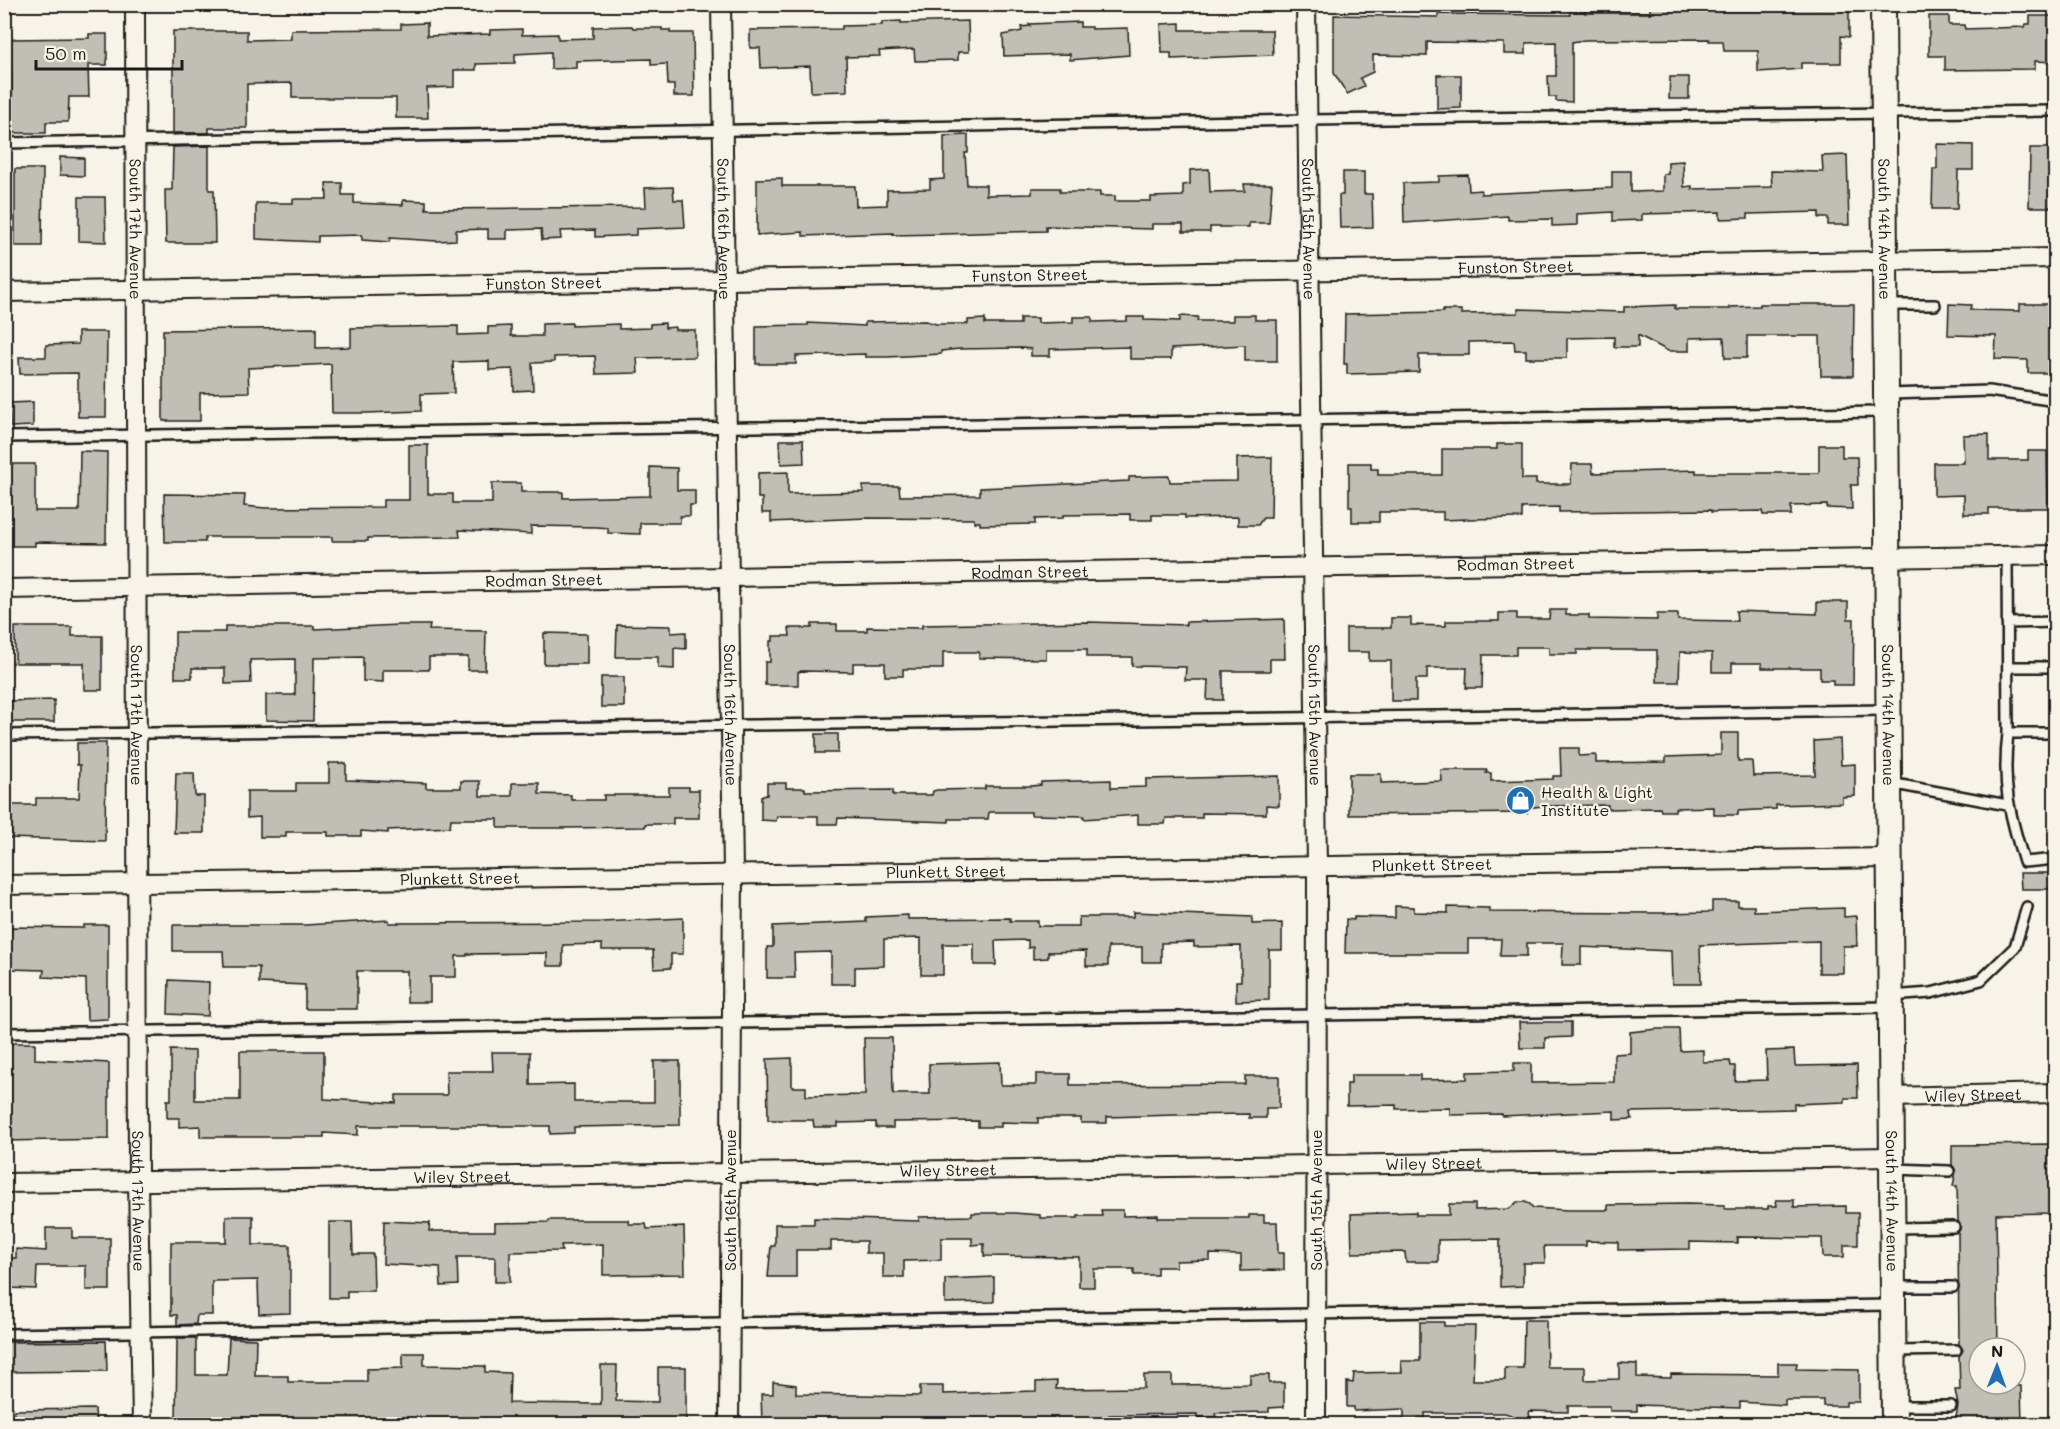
<svg xmlns="http://www.w3.org/2000/svg" width="2060" height="1429" viewBox="0 0 2060 1429" font-family="Mali,sans-serif">
  <style>
    .green { fill: #d7d3cb; stroke: #7a7874; stroke-width: 1.5 }
    .building { fill: #c0beb5; stroke: #1c1c1c; stroke-width: 1.5 }
    .lines { fill: none; stroke-linecap: round; stroke-linejoin: round }
    .lane-casing { stroke: #1c1c1c; stroke-width: 14 }
    .street-casing { stroke: #1c1c1c; stroke-width: 22 }
    .secondary-casing { stroke: #1c1c1c; stroke-width: 28 }
    .lane { stroke: #f7f3e8; stroke-width: 9 }
    .street { stroke: #f7f3e8; stroke-width: 18 }
    .secondary { stroke: #f7f3e8; stroke-width: 24 }
    .labels { text-anchor: middle; stroke-width: 4.5; stroke-linejoin: round; paint-order: stroke }
    .street-label { font-size: 16px; fill: #1c1c1c; stroke: #f7f3e8 }
    .poi-label { font-size: 16px; fill: #1c1c1c; stroke: #f7f3e8; text-anchor: start }
  </style>
  <rect width="100%" height="100%" fill="#f7f3e8"/>
  <filter id="ink" filterUnits="userSpaceOnUse"><feTurbulence type="fractalNoise" baseFrequency=".0167" numOctaves="2"/><feDisplacementMap in="SourceGraphic" scale="12" xChannelSelector="R" yChannelSelector="G"/><feConvolveMatrix kernelMatrix="1 2 1 2 8 2 1 2 1" color-interpolation-filters="sRGB"/></filter>
  <g filter="url(#ink)">
    <path class="green" d="M2053 1242H2056L2055 1424Z"/>
    <path class="building" d="M1765 4H1783V7L1849 8V37L1841 36V63H1801V69L1758 72V51H1724L1723 41H1709V39L1585 40 1572 42V102L1556 101V97H1549L1548 76H1556V42L1526 43V54H1504V43L1427 42V56L1373 55V72L1360 78 1364 86 1347 94 1334 73V15L1438 17V14L1570 15V10H1585V13H1650V5L1696 6V10H1758V7H1765Z
      M1929 16H1949V25H1964L1965 29 2025 27 2026 24H2030V16H2055V62L2035 61V69L1945 70V56H1929Z
      M901 21V23L968 21 969 52H958V60L915 61 914 49 879 51 880 56 846 57 847 91 811 92 810 66 761 68 760 48H750V30L842 29V26L882 25V22Z
      M1080 22V27H1092V29L1128 28 1129 55 1070 60V54L1004 56 1003 35 1022 31 1021 27 1030 26 1029 24Z
      M427 23V36L490 34V30L522 29V35L558 34V39L593 38V27L632 26 633 28H662V30H670V33H693L694 96H674V85H668L667 64 651 65V59L576 61V68L551 69V52L515 54V63L476 64V70H454V87L427 88 428 118H396V98H292V83L247 84V128H209V133H173V31H247V40L291 39V30L401 29V24Z
      M1180 23V30H1272L1273 55 1171 59V53H1162L1161 24Z
      M89 34H107V65H88L89 97H69L68 122H46V133H5V113L12 112 11 39 89 38Z
      M1437 75H1461V108L1437 109Z
      M1670 77H1689V99H1669Z
      M968 135V153H965L967 185H986V195L1032 194V188H1060V192H1100V196H1115V201H1151V197L1183 196V185L1190 184V170L1209 169 1210 192 1245 191 1244 184H1272L1269 223H1249V227H1210V232H1183V224H1152V229L1046 226V231L944 234 893 235V233L803 236V232L757 235V179L782 178V186H855L856 206 887 205V190L930 189V180L944 179V136Z
      M1937 144 1973 145V170H1958L1957 209H1932L1933 169H1937Z
      M209 146V190H214L215 243H166L165 190H172L173 147Z
      M2030 148H2055V207H2029Z
      M1847 155 1849 225H1828V218H1819V212L1748 214V218L1720 219V212L1642 214V220L1613 221V212L1577 214V225L1552 226V219L1508 220V216L1404 223 1403 183 1439 182V176L1468 175 1469 191 1481 190V194L1612 188V171H1631V192L1663 191V174H1668V162L1683 161 1684 187 1692 186V189L1772 187 1771 171 1823 172 1822 156Z
      M60 157 84 158V176L60 175Z
      M15 169H43L42 246H15Z
      M1343 172H1364V194H1372L1373 227 1340 228 1339 195H1343Z
      M326 183H342V195H354V203L403 205V200L426 201V209L646 207 645 188 673 187 674 200H683L685 227 636 229V235L595 237V230L560 231 561 239 542 240 541 229 507 230V239H488V229L456 230V240L437 241 390 238 389 242 362 240V235L318 236V242L256 239V203H293V199H327Z
      M79 197H105L106 242 79 241Z
      M1760 304H1854L1853 376H1821L1820 336H1747V358H1725L1724 337 1689 338V351H1668L1638 335V347H1614V337L1567 338V358H1526V350H1515L1514 341 1469 342V355H1419V372L1347 374V364H1344L1345 314 1443 312V310H1461V314L1518 313V309L1624 312V307L1675 305V309H1730L1729 307 1760 306Z
      M1949 304 1971 305 1970 310 2020 311V304H2050L2049 373H2028V360L1995 359 1996 336 1948 335Z
      M1233 315H1255V320H1277V361H1245V345L1171 349V359H1130V347L1050 349V356H1031V349L1021 348 959 349 941 351V354L887 357H865V354L796 356V364H756V326L808 325V323L865 326V322L926 321 936 324H968V320L985 319V324H1020V318H1038V323L1073 322V317H1092V322L1127 321V317H1144V320L1180 321V316L1198 317 1197 321H1233Z
      M572 323V326L619 324V329L650 328V324L665 323V328L675 327V330H695V357L637 358 638 373 596 374 595 356 554 357V362L532 363 533 390 514 391 513 369 489 370V361L453 362 454 393 421 394V411L366 413H332L331 364 248 368 249 392 200 393V421H163V330L316 328V348L351 347V328L458 326V335L488 334V327L511 326V336H542V324Z
      M78 332H107L106 417H78V373L20 374 19 357H46V345L78 344Z
      M33 402V426L10 427 9 403Z
      M1989 434V460H2028V451H2047L2048 508H1989V514H1964V495L1934 496V463H1964L1963 435Z
      M780 440H803L804 463 781 464Z
      M1497 444H1522V479H1536V484H1571L1572 464H1592L1593 473 1696 470V473H1819V445H1842V457H1857L1858 485H1851L1852 509 1827 508V505L1791 506V515H1763L1762 511 1711 512V510L1559 512V507L1522 508V518L1468 519 1443 520V512H1379V522H1352V507H1349V463H1371V469H1378V475H1442V449H1497Z
      M409 445H428V494H453V503H492V483H521V492H563V498L650 496V467L677 468V490H695V505H690V516H680V523H640V534L608 533V528L597 527 531 526V534L459 530 460 537 368 538V541H332V537H205V542H165L164 494 245 495 244 506 265 508 383 507V500H409Z
      M80 451 107 452 106 543 35 542V546H4V521H9V489H4V464H35V511H79Z
      M1272 457 1271 518H1263L1258 525H1238V517L1185 518V515H1152V520H1130V514L1063 515V518L1035 519V524L980 525V522H974V519L867 518 771 522V513H762V498H758V473L788 472V494L863 492V486H899L900 496 980 495V488L1129 481V477L1169 476 1170 482 1237 481V458Z
      M1817 602H1848V619H1854L1853 685H1833V680H1820V668H1762V663H1732V672H1712V653L1680 652 1679 682H1657V650H1577V654H1549V647H1516V655H1483L1482 688H1466L1467 668H1427V679H1416V701H1391V661H1369V652H1346V628H1391V618H1411V625L1446 626V621H1499V613H1517V619H1549L1550 610H1566V615H1589V619L1657 620V614H1678V620L1737 621 1736 611 1817 614Z
      M1284 619 1285 659H1270V671H1223V700H1207L1208 680H1185L1186 667 1132 666V657H1087V649H1046V659L979 658V652H943V669H903V676H885V663H853V672L802 671 798 672V685H765V662H770V641H773V636H790L789 628H812V624H837V631H867V627L922 628V625L1089 622 1186 625V622Z
      M399 625H430L429 630 486 631 485 670H468V657H429V670H383V682L363 681V657L314 658 313 721 266 720V695H295V659L250 660 251 683 225 684V668H192V678H175V632H225V626H314V629Z
      M617 625 671 626V633L686 632V649L674 648V669L658 668V657H616Z
      M15 627H72V636H102V690H84V663H15Z
      M544 633 587 634V664H544Z
      M601 677H624V707H601Z
      M54 700V722H8V701Z
      M1721 733H1738V761H1752L1753 776 1815 775 1814 741 1840 739 1841 765 1855 764V796L1842 797V803L1776 805V809L1738 811V815H1714V807L1675 808V811H1661L1660 808 1608 809V805L1542 806 1527 808V813L1349 815V774H1381V783L1442 781 1441 770H1487L1486 773H1491V781L1553 779V776H1561L1560 748H1579V756L1596 755V763L1666 762V757L1721 755Z
      M816 734H838V753H816Z
      M77 743H106L105 841 8 838V805H36V798H79L80 765H77Z
      M329 763H346V780L426 783V788H461V781H480V796H512V783H539V794L571 795V800H604V795H669V787H689V790H699V818H673V824H645V827L561 828H498V819H451L450 827 388 830V833L361 831V836H328V832H286V837H260V817L247 818V791H296V783H329Z
      M176 773H194L195 796H204V833H174Z
      M1279 776V806L1266 805V814L1202 813V818H1166L1165 824H1138V815L1084 819V816L1031 815V812H989L988 819H949V822L838 818 837 824H818V816H777L776 821 761 820V796L767 795V783H786V788H805V791L893 790V795H932L933 791 937 790 985 789V786H1031L1041 785V782L1111 780V788L1146 787V779Z
      M2020 873H2055V889H2021Z
      M1712 901H1738V906H1754V911L1844 908V917L1856 916 1857 946H1843V973H1819V941L1700 945 1701 984H1672L1671 951 1581 947V965H1562L1563 943H1527V956H1500L1501 939H1468V953H1345L1346 919 1354 920V917L1395 918V906L1414 907V912L1448 913V907L1489 908V912L1661 913 1712 912Z
      M1133 912 1252 917V924L1282 923V950H1269V1000L1236 1001V981H1241V946L1194 947V942L1161 943V962H1142V947H1108V966H1086V951L1048 952V958L1033 959V947L1028 948V940L995 941 996 965H974V944H943V975H921V938L884 939V966L855 967V984H831V952L794 953 795 978H767V947H773V926L866 922V917L908 915V919L1010 918V921H1038V926H1079V917H1133Z
      M683 918V954H671V968L654 969 653 950H602V944L563 945V966H547V953L467 954V956H456V977H430V1002H407V971H357V1009H305V985L259 983V967H224L223 951H173V925H305L389 920V923L602 922Z
      M84 925H108V1019L87 1020 86 979 43 977 44 970 9 969 10 927 84 928Z
      M169 980 209 982 208 1016 168 1014Z
      M1519 1022H1571V1037L1545 1038V1048H1520Z
      M1657 1029H1679L1680 1051 1703 1050V1062L1730 1061 1731 1066H1735V1081L1767 1080 1766 1051 1794 1050 1795 1066 1857 1065 1858 1098H1845V1102L1794 1104V1109L1631 1112 1632 1119 1614 1120V1111L1502 1116V1114L1450 1115V1108L1396 1109V1105L1347 1106V1084H1351V1075H1420V1080L1467 1079V1072L1514 1071V1063H1531V1083L1614 1082V1054L1630 1053V1032Z
      M864 1038H892L893 1094H930L929 1064 1000 1062 1001 1085H1036V1074H1070V1085L1245 1084V1076H1279V1108H1266V1118H1249V1114L1175 1115 1107 1117V1123H1081V1118H1038V1123L1001 1122V1127H978V1121L893 1122V1128H876V1122L838 1123V1127H814L813 1120H768L767 1059 792 1058V1087H806V1096L865 1095Z
      M4 1043H35V1059L109 1063V1139L4 1141Z
      M171 1050 195 1051V1100H240V1051H324V1099L396 1103V1095H447L446 1071H493L492 1052H530V1085L574 1084V1102H654V1061H680V1125L574 1127V1133L550 1134V1126H358V1135L324 1133V1137H200V1126L179 1127V1118H167V1100H171Z
      M2055 1144V1213L1996 1214 1998 1348H1979V1384L2021 1386 2022 1425H1955L1958 1405 1955 1390H1960L1959 1356 1963 1350 1959 1344 1958 1233 1961 1226 1958 1221 1957 1186H1953L1956 1171 1952 1165V1145Z
      M1776 1200H1794V1207L1846 1206V1213H1858V1245H1844V1257H1823L1822 1238 1737 1237V1243L1690 1242V1249L1618 1250V1242L1586 1241V1246H1544L1545 1263H1523V1286L1500 1287V1239L1438 1240V1262H1406L1405 1252 1352 1253 1351 1214 1416 1212V1215H1449V1204H1475V1210L1509 1209 1517 1202H1525L1530 1204 1533 1208 1568 1210H1608V1205L1687 1204 1725 1205V1209H1768V1206H1777Z
      M1101 1210H1123V1216L1158 1215V1218H1249V1215H1264V1222H1277L1278 1253H1284V1270L1241 1271V1255L1210 1254V1260L1176 1261V1267H1157V1275H1134V1269H1094V1287H1079V1257L984 1256V1244L972 1245V1238H941V1260L904 1261V1277H883V1253H866V1241H831V1250H796V1277H768L771 1246H775V1224H814V1218L919 1221V1217L972 1216V1213H1014L1040 1215V1218H1078V1216H1102Z
      M226 1216H253V1245H290V1313L259 1314 258 1280 212 1281V1315H197L196 1324 177 1325V1315H171V1242H226Z
      M549 1220H628L629 1224H646L647 1229 684 1227 685 1274 603 1275V1244L561 1245 562 1251 510 1252V1282H495V1257H457L458 1285 441 1286 440 1267 383 1264 384 1221 430 1223 429 1231H495V1223L549 1222Z
      M329 1222H352L353 1254H373L374 1291H347V1298H329Z
      M46 1228H72V1238H110V1290H86V1266H37L36 1289 7 1288 9 1258H16V1249L46 1251Z
      M994 1277V1302L945 1303V1279Z
      M1524 1320H1546L1547 1367H1585V1380L1619 1379V1363L1637 1364V1377L1671 1378V1374L1778 1375V1363H1797L1796 1369 1859 1370V1402H1846V1406H1823V1400H1785V1405L1740 1402V1408L1637 1405V1411H1610V1406H1568V1412L1529 1411 1530 1419H1511V1415L1505 1413H1425V1419H1404V1409L1354 1411V1407H1347V1382L1353 1383 1354 1373 1402 1372 1401 1361H1420V1322H1444V1326H1475L1473 1380H1505V1368H1523Z
      M177 1338H196V1375H227L229 1338 256 1339 255 1376H288V1382H367V1369L403 1368V1353H424V1365L485 1366V1372L510 1373 509 1403 601 1404V1365H617L616 1401 658 1402V1367H686V1423L176 1424Z
      M106 1341 107 1371 4 1372V1342Z
      M1144 1375H1172V1385L1250 1384V1375H1269V1383H1284V1407L1269 1408V1412L1215 1413 1216 1417H1197V1414L1109 1415V1421L1016 1420 1002 1421 1001 1425 929 1423V1419L899 1420V1425L762 1422 761 1394H773V1382L796 1385V1394L920 1396V1386H943V1394L1036 1391V1382L1057 1381 1056 1389 1144 1388Z
      M95 1409 96 1425H14V1410Z"/>
    <g class="lines">
      <defs>
        <path id="lane" d="M4 143 1307 120 2056 111
          M1886 305H1935
          M1888 394 1989 391 2056 401
          M4 437 1885 412
          M2007 556 2008 733H2056
          M2007 623 2056 622
          M2008 667H2056
          M2008 733C2002 786 2009 812 2024 862L2056 859
          M4 735 1888 710
          M1890 783 2007 805
          M1891 996 1931 993 1981 980 2015 947 2027 907
          M4 1033 1890 1007
          M1894 1169 1949 1171
          M1894 1228 1954 1227
          M1895 1287H1953
          M4 1334 1892 1305
          M1894 1351 1956 1350
          M1894 1406H1951"/>
        <g id="street">
          <path id="s1" d="M135 4 138 1180 142 1424"/>
          <path id="s2" d="M721 4 733 873 729 1424"/>
          <path id="s3" d="M1306 4 1317 866 1316 1424"/>
          <path id="s4" d="M4 292 2056 258"/>
          <path id="s5" d="M4 589 2056 555"/>
          <path id="s6" d="M4 885 1888 858"/>
          <path id="s7" d="M1891 1097 2056 1093"/>
          <path id="s8" d="M4 1183 1891 1157"/>
        </g>
        <g id="secondary">
          <path id="s9" d="M1883 4 1894 1424"/>
        </g>
      </defs>
      <use href="#lane" class="lane-casing"/>
      <use href="#street" class="street-casing"/>
      <use href="#secondary" class="secondary-casing"/>
      <use href="#lane" class="lane"/>
      <use href="#street" class="street"/>
      <use href="#secondary" class="secondary"/>
    </g>
  </g>
  <defs>
    <symbol id="shop-disc" viewBox="-11 -11 22 22"><circle r="9.5" fill="#1f6fb2" stroke="#f7f3e8"/><path d="M-5-2.5h2.3a2.7 3.5 0 0 1 5.4 0H5L5.5 6h-11ZM-1.5-2.5h3a1.5 2.3 0 0 0-3 0Z" fill="#fff"/></symbol>
  </defs>
  <g fill-rule="evenodd">
    <use href="#shop-disc" x="1504" y="784" width="33" height="33"/>
  </g>
  <g class="labels">
    <g class="street-label">
      <text dy="6" stroke="none"><textPath href="#s1" startOffset="225">South 17th Avenue</textPath></text>
      <text dy="6" stroke="none"><textPath href="#s2" startOffset="225">South 16th Avenue</textPath></text>
      <text dy="6" stroke="none"><textPath href="#s3" startOffset="225">South 15th Avenue</textPath></text>
      <text dy="6" stroke="none"><textPath href="#s9" startOffset="225">South 14th Avenue</textPath></text>
      <text dy="6" stroke="none"><textPath href="#s4" startOffset="1512">Funston Street</textPath></text>
      <text dy="6" stroke="none"><textPath href="#s4" startOffset="1026">Funston Street</textPath></text>
      <text dy="6" stroke="none"><textPath href="#s4" startOffset="540">Funston Street</textPath></text>
      <text dy="6" stroke="none"><textPath href="#s5" startOffset="1512">Rodman Street</textPath></text>
      <text dy="6" stroke="none"><textPath href="#s5" startOffset="1026">Rodman Street</textPath></text>
      <text dy="6" stroke="none"><textPath href="#s5" startOffset="540">Rodman Street</textPath></text>
      <text dy="6" stroke="none"><textPath href="#s2" startOffset="711">South 16th Avenue</textPath></text>
      <text dy="6" stroke="none"><textPath href="#s3" startOffset="711">South 15th Avenue</textPath></text>
      <text dy="6" stroke="none"><textPath href="#s1" startOffset="711">South 17th Avenue</textPath></text>
      <text dy="6" stroke="none"><textPath href="#s9" startOffset="711">South 14th Avenue</textPath></text>
      <text dy="6" stroke="none"><textPath href="#s6" startOffset="1428">Plunkett Street</textPath></text>
      <text dy="6" stroke="none"><textPath href="#s6" startOffset="942">Plunkett Street</textPath></text>
      <text dy="6" stroke="none"><textPath href="#s6" startOffset="456">Plunkett Street</textPath></text>
      <text dy="6" stroke="none"><textPath href="#s7" startOffset="82">Wiley Street</textPath></text>
      <text dy="6" stroke="none"><textPath href="#s8" startOffset="1430">Wiley Street</textPath></text>
      <text dy="6" stroke="none"><textPath href="#s8" startOffset="944">Wiley Street</textPath></text>
      <text dy="6" stroke="none"><textPath href="#s8" startOffset="458">Wiley Street</textPath></text>
      <text transform="translate(730 1200) rotate(-90)" y="6">South 16th Avenue</text>
      <text transform="translate(1316 1200) rotate(-90)" y="6">South 15th Avenue</text>
      <text dy="6" stroke="none"><textPath href="#s9" startOffset="1197">South 14th Avenue</textPath></text>
      <text dy="6" stroke="none"><textPath href="#s1" startOffset="1197">South 17th Avenue</textPath></text>
    </g>
    <g class="poi-label">
      <text x="1541" y="798">Health &amp; Light<tspan x="1541" dy="18">Institute</tspan></text>
    </g>
  </g>
  <rect width="2060" height="1429" fill="none" stroke="#f7f3e8" stroke-width="24"/>
  <rect x="12" y="12" width="2036" height="1405" fill="none" stroke="#1c1c1c" stroke-width="2" filter="url(#ink)"/>
  <g transform="translate(1997 1366) rotate(1)"><circle r="28" fill="#f7f3e8" stroke="#9f9d96" stroke-width="1.5"/>
  <path d="M0-4.5L10 22L0 15L-10 22Z" fill="#1f6fb2"/>
  <text y="-9" font-size="16" font-weight="bold" text-anchor="middle" fill="#1c1c1c">N</text>
  </g>
  <path d="M36 60v9h146v-9" fill="none" stroke="#1c1c1c" stroke-width="3"/>
  <text x="45" y="60" font-size="18" fill="#1c1c1c" stroke="#f7f3e8" stroke-width="4.5" paint-order="stroke">50 m</text>
</svg>
